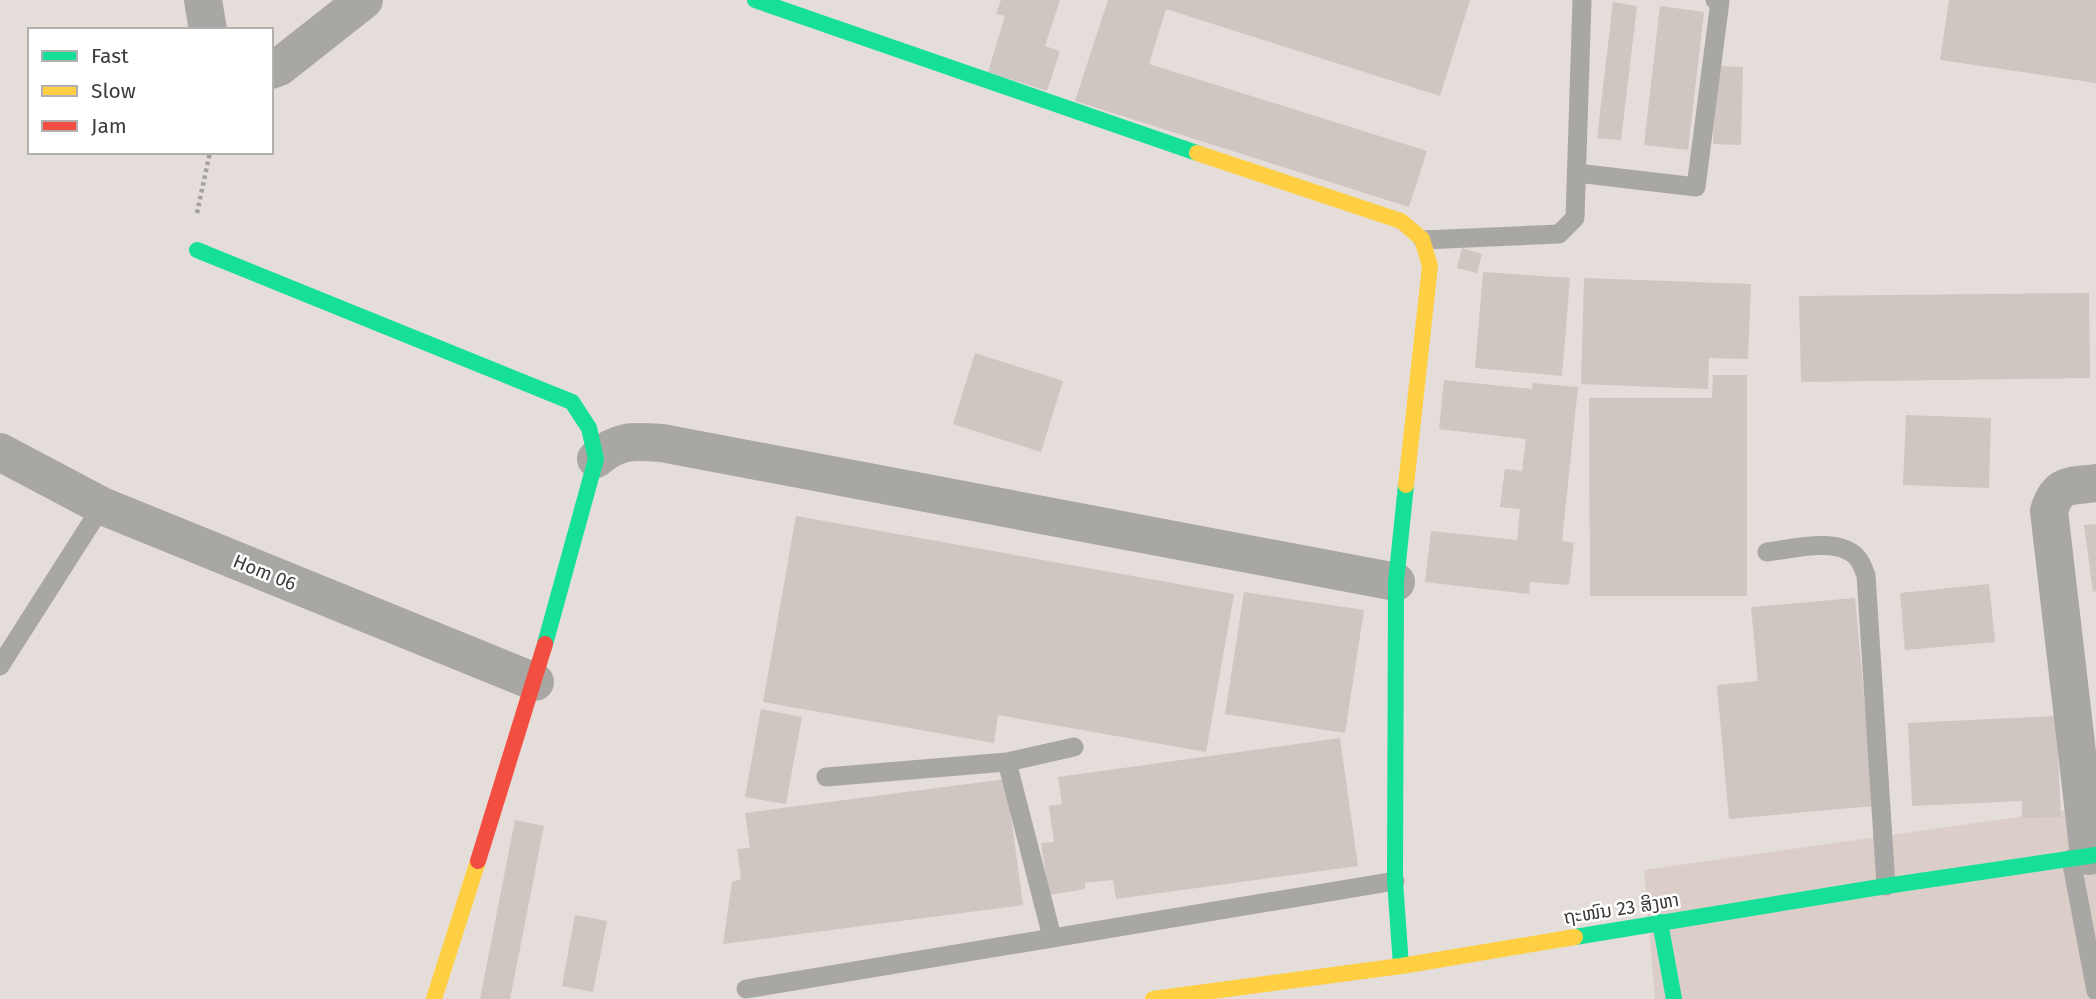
<svg xmlns="http://www.w3.org/2000/svg" width="2096" height="999" viewBox="0 0 2096 999" font-family="'Fira Sans','Noto Sans Lao',sans-serif">
  <style>
    .built { fill: #dbcec8 }
    .building { fill: #cfc5c1 }
    .lines { fill: none; stroke-linecap: round; stroke-linejoin: round }
    .path { stroke: #a3a19e; stroke-width: 4.5; stroke-dasharray: 3.5 3.5; stroke-linecap: butt }
    .lane { stroke: #a9a7a4; stroke-width: 19 }
    .street { stroke: #a9a7a4; stroke-width: 38 }
    .fast { stroke: #16e098; stroke-width: 16 }
    .slow { stroke: #ffcf43; stroke-width: 16 }
    .jam { stroke: #f24e42; stroke-width: 16 }
    .labels { text-anchor: middle; stroke-width: 5; stroke-linejoin: round; paint-order: stroke }
    .street-label { font-size: 19px; fill: #3f3b39; stroke: #fff }
  </style>
  <rect width="100%" height="100%" fill="#e4ddda"/>
  <path class="built" d="M2096 806V999H1655L1644 870Z"/>
  <path class="building" d="M1001 0H1060L1045 46 1060 51 1047 91 988 72 1005 16 996 14Z
    M1108 0H1470L1440 96 1166 9 1149 64 1427 151 1409 207 1075 101Z
    M1949 0H2096V83L1940 60Z
    M1613 2 1637 6 1621 140 1597 138Z
    M1660 6 1704 12 1688 150 1644 145Z
    M1715 66 1743 67 1741 145 1713 144Z
    M1462 248 1482 254 1477 273 1457 268Z
    M1483 272 1570 278 1562 376 1475 368Z
    M1584 278 1751 284 1748 359 1709 358 1708 389 1581 384Z
    M2089 293 2090 378 1801 382 1799 296Z
    M975 353 1063 381 1041 452 953 424Z
    M1713 375H1747V596H1590L1589 398H1712Z
    M1444 380 1532 389 1533 383 1578 387 1562 541 1574 543 1569 585 1530 582 1529 594 1425 582 1431 531 1517 540 1520 509 1500 507 1505 469 1522 471 1526 439 1439 429Z
    M1906 415 1991 418 1989 488 1903 485Z
    M796 516 1234 594 1206 752 998 715 994 743 763 702Z
    M2096 524V591L2093 592 2084 525Z
    M1989 584 1995 642 1905 650 1900 593Z
    M1244 592 1364 610 1345 733 1225 714Z
    M1855 598 1874 806 1729 819 1717 685 1758 681 1751 607Z
    M761 709 802 717 786 804 745 797Z
    M2056 716 2061 817 2022 818V801L1912 806 1908 723Z
    M1340 738 1358 866 1116 899 1113 880 1085 883V889L1049 895 1041 843 1054 842 1049 806 1062 804 1058 777Z
    M1006 779 1023 905 723 944 732 882 741 879 737 849 750 848 745 813Z
    M515 820 544 826 510 999H480Z
    M575 915 607 921 593 992 562 986Z"/>
  <g class="lines">
    <path class="path" d="M197 213 210 152"/>
    <path class="lane" d="M1577 173 1696 187 1720 1 1715 0
      M1423 240 1559 234 1575 218 1582 0
      M1767 552C1792 549 1842 535 1859 560 1862 564 1864 571 1866 575L1886 886
      M0 666 102 506
      M826 777 1007 762
      M2071 859 2096 991
      M1052 937 1007 762 1074 747
      M746 989 1395 881"/>
    <path class="street" d="M203 0 208 30
      M271 70 279 67 364 0
      M0 452 102 506 535 682
      M596 459C619 439 633 441 662 443L1396 582
      M2089 856 2049 511C2058 482 2069 487 2096 483"/>
    <path class="fast" d="M755 0 1197 153
      M197 250 572 402 589 428 596 459 545 644
      M1660 922 1674 999
      M1575 937 1886 886 2096 855
      M1401 966 1395 881 1396 582 1406 485"/>
    <path class="slow" d="M1197 153 1401 221 1422 239 1430 266 1406 485
      M434 999 478 861
      M1153 999 1401 966 1575 937"/>
    <path class="jam" d="M478 861 545 644"/>
  </g>
  <g class="labels">
    <g class="street-label">
      <text transform="translate(265 572) rotate(22)" y="7">Hom 06</text>
      <text transform="translate(1621 908) rotate(-9)" y="7">ຖະໜົນ 23 ສິງຫາ</text>
    </g>
  </g>
  <rect x="28" y="28" width="245" height="126" fill="#ffffff" stroke="#b2b1b0" stroke-width="2"/>
  <rect x="42" y="51" width="35" height="10" fill="#16e098" stroke="#b2b1b0" stroke-width="2"/>
  <text x="91" y="63" font-size="21" fill="#3f3b39">Fast</text>
  <rect x="42" y="86" width="35" height="10" fill="#ffcf43" stroke="#b2b1b0" stroke-width="2"/>
  <text x="91" y="98" font-size="21" fill="#3f3b39">Slow</text>
  <rect x="42" y="121" width="35" height="10" fill="#f24e42" stroke="#b2b1b0" stroke-width="2"/>
  <text x="91" y="133" font-size="21" fill="#3f3b39">Jam</text>
</svg>
